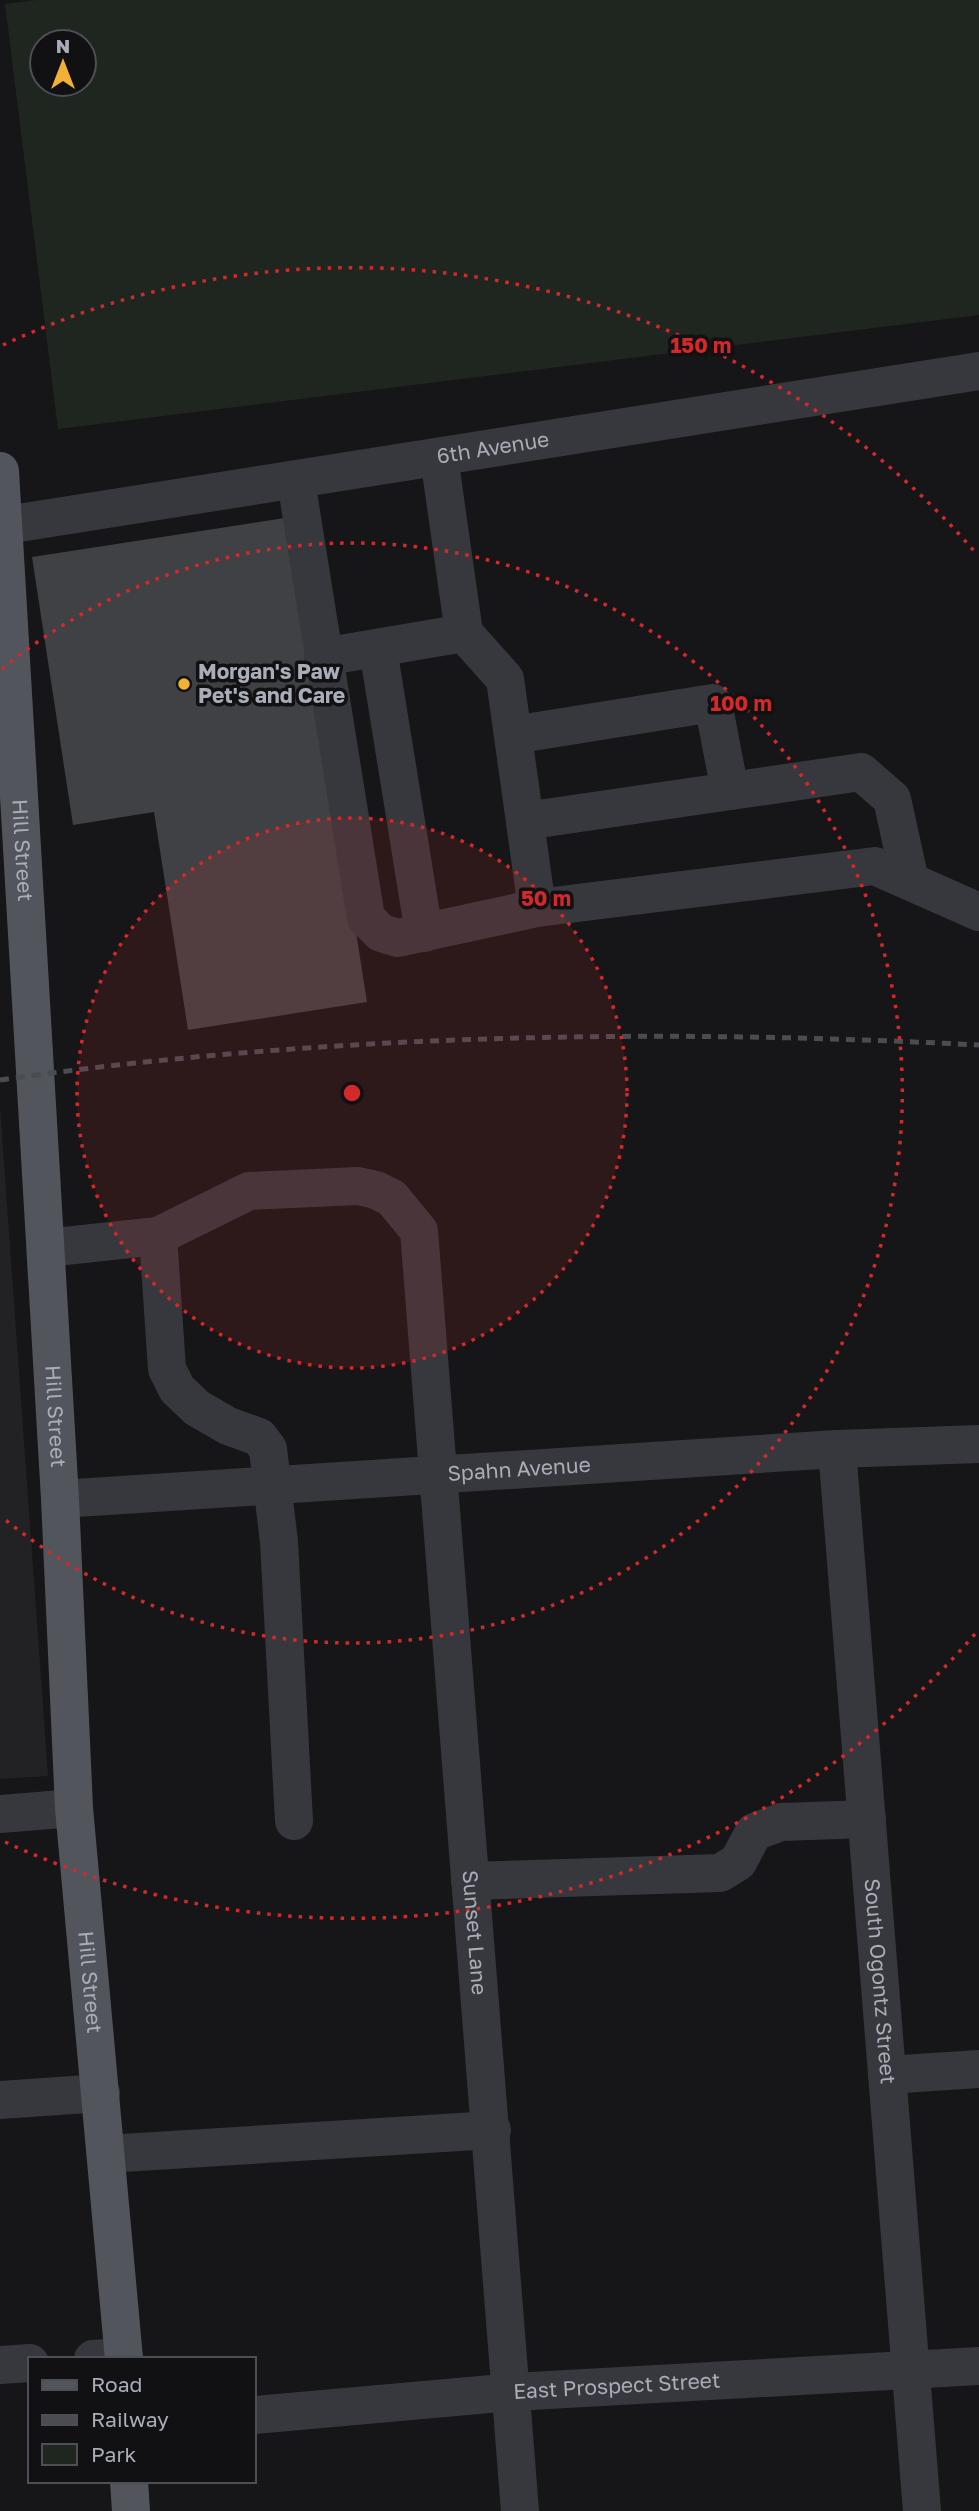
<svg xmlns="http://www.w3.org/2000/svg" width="979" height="2511" viewBox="0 0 979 2511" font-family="'Golos Text',sans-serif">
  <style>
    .built { fill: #222225 }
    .green { fill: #1e261f; fill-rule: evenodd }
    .building { fill: #404145 }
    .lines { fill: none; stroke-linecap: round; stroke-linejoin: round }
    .minor { stroke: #37383d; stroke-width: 38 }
    .major { stroke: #53555c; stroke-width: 38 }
    .rail { stroke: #4a4c52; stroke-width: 5; stroke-dasharray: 9 7; stroke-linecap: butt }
    .ring { fill: none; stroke: #d62828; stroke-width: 3.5; stroke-dasharray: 3.5 7 }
    .poi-dot { fill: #f2b134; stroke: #111113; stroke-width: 2.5 }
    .labels { text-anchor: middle; stroke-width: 7; stroke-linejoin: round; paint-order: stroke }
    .street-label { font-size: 21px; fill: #a8adb8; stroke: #111113 }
    .poi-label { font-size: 21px; font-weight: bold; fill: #a8adb8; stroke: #111113; text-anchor: start }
    .centre { fill: #d62828; stroke: #111113; stroke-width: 3.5 }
    .ring-label { font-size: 21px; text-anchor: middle; font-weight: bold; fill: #d62828; stroke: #111113; stroke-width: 7; stroke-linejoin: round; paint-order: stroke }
  </style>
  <rect width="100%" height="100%" fill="#161618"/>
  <path class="built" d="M0 1107 48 1776 0 1779Z"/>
  <path class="green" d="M36 0H979V315L58 429 5 4ZM42 42H84V84H42Z"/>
  <path class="building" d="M291 517 367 1002 188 1030 154 812 73 825 32 557Z"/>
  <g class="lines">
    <g class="minor">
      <path d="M296 481 366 918 381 933 398 938 537 908"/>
      <path id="s1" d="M0 526 979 371"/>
      <path d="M464 633 505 679 537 908 875 866 979 912"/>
      <path d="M378 649 424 933"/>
      <path d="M323 657 464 633 439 457"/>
      <path d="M513 735 713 703 730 791"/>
      <path d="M525 821 861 772 892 799 910 881"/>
      <path d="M158 1236 167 1369 177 1389 197 1408 228 1426 259 1437 268 1449 279 1542 294 1821"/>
      <path id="s2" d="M46 1248 158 1236 249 1191 358 1186 376 1190 392 1198 419 1231 520 2511"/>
      <path id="s3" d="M837 1449 922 2511"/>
      <path id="s4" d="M60 1499 837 1449 979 1444"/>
      <path d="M0 1814 74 1808"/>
      <path d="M470 1881 720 1873 738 1862 754 1832 781 1822 867 1819"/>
      <path d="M887 2075 979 2069"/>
      <path d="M0 2100 101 2093"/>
      <path d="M106 2154 492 2130"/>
      <path d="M93 2359 124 2357"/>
      <path d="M0 2365 30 2363"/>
      <path id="s5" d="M254 2415 513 2392 979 2366"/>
    </g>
    <g class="major">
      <path id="s6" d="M0 471 60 1499 74 1808 124 2359"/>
      <path d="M129 2481 131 2511"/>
    </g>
    <path class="rail" d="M0 1080C324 1034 653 1028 979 1045"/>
  </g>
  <circle cx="352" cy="1093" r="275" fill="#d62828" fill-opacity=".12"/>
  <g class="ring">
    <circle cx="352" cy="1093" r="275"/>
    <path d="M2 669A550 550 0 1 1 2 1517"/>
    <path d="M975 1634A825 825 0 0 1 3 1841M3 345A825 825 0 0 1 975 552"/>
  </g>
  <circle class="poi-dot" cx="184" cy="684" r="7"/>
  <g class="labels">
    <g class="street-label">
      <text dy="7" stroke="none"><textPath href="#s1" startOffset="499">6th Avenue</textPath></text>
      <text dy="7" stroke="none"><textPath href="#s6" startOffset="380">Hill Street</textPath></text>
      <text dy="7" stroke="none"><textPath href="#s6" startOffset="947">Hill Street</textPath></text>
      <text dy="7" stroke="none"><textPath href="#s4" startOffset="460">Spahn Avenue</textPath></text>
      <text dy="7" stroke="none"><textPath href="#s2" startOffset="1106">Sunset Lane</textPath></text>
      <text dy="7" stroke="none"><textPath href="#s3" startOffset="534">South Ogontz Street</textPath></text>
      <text dy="7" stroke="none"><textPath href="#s6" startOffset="1514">Hill Street</textPath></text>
      <text dy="7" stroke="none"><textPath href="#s5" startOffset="364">East Prospect Street</textPath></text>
    </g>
    <g class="poi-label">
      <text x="198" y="679">Morgan's Paw<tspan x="198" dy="24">Pet's and Care</tspan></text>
    </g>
  </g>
  <circle cx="352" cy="1093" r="10" class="centre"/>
  <g class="ring-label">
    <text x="701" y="353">150 m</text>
    <text x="741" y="711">100 m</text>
    <text x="546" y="906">50 m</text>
  </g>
  <rect x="28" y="2357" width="228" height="126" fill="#111113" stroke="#4d4f55" stroke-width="2"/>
  <rect x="42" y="2380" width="35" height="10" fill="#53555c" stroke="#4d4f55" stroke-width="2"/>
  <text x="91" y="2392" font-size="21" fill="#a8adb8">Road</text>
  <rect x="42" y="2415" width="35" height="10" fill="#4a4c52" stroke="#4d4f55" stroke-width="2"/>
  <text x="91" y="2427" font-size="21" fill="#a8adb8">Railway</text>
  <rect x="42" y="2444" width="35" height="21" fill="#1e261f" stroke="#4d4f55" stroke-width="2"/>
  <text x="91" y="2462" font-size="21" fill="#a8adb8">Park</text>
  <g transform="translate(63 63)"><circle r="33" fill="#111113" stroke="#4d4f55" stroke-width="2"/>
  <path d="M0-5L12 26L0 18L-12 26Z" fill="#f2b134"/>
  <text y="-10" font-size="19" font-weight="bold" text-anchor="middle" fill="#a8adb8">N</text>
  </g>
</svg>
